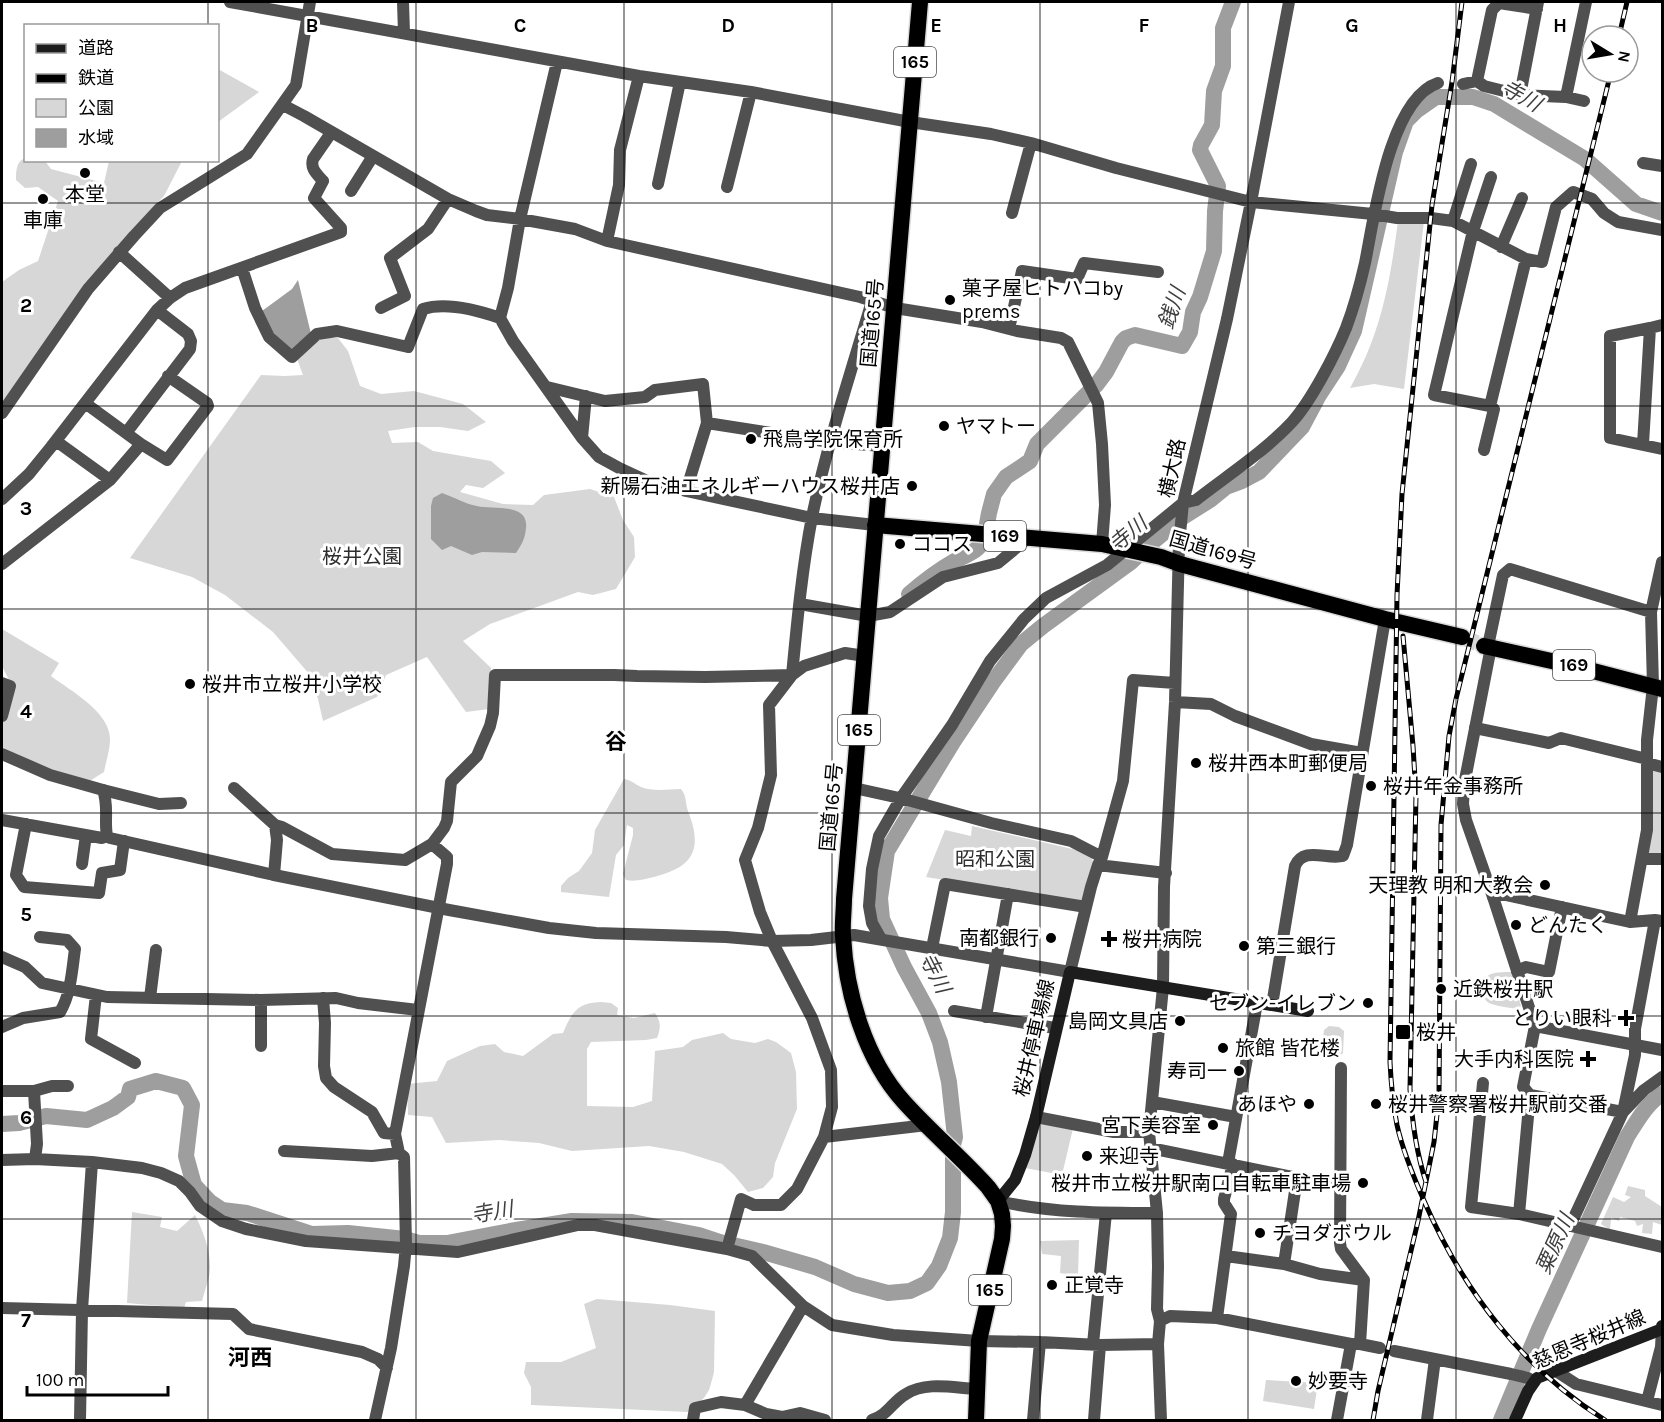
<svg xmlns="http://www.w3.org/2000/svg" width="1664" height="1422" viewBox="0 0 1664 1422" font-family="Karla,'Noto Sans JP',sans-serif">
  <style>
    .green { fill: #d7d7d7 }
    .water { fill: #9e9e9e }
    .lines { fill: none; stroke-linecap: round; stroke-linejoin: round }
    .river { stroke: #9e9e9e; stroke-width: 16 }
    .trunk-tunnel { stroke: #d9d9d9; stroke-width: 16; stroke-dasharray: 16 8; stroke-linecap: butt }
    .trunk-casing { stroke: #dbdbdb; stroke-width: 19 }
    .minor { stroke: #505050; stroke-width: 12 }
    .tertiary { stroke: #505050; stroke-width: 12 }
    .secondary { stroke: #1d1d1d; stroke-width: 12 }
    .trunk { stroke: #000; stroke-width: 16 }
    .rail-casing { stroke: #000; stroke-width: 5 }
    .rail { stroke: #fff; stroke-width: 3; stroke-dasharray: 9; stroke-linecap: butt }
    .grid { fill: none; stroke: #000; stroke-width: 1.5; stroke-opacity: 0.55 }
    .poi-dot { fill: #000; stroke: #fff; stroke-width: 2 }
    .labels { text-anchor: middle; stroke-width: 6; stroke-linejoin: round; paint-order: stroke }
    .shield { fill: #fff; stroke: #4c4c4c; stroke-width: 1.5 }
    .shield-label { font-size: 18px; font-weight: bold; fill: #000 }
    .poi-label { font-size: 20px; fill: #000; stroke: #fff; text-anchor: start }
    .street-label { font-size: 20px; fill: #000; stroke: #fff }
    .park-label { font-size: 20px; fill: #2e2e2e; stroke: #fff }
    .water-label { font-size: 21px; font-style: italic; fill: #3f3f3f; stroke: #fff }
    .quarter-label { font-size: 22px; font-weight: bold; fill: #000; stroke: #fff }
    .grid-label { font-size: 20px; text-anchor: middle; font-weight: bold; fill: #000; stroke: #fff; stroke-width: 6; stroke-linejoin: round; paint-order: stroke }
  </style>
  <rect width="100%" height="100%" fill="#fff"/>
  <path class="green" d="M218 69 259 92 218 122Z
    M25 158 26 160 45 161 51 169 104 183 109 161H182L164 196 143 218 2 404V282L19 270 38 261 58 201 38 187 25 188 16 180C16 171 16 162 25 158Z
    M1398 221H1424L1404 389 1374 384 1350 388C1381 334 1390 282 1398 221Z
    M321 338H338L348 351 360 386 381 394 414 391 463 404 486 422 468 431 440 427H415L388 431 392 443 418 442 433 451 491 461 505 473 483 488 466 485 460 492 503 504 533 505 544 495 590 489 614 497 623 520 634 537 635 557 616 589 593 595 578 592 490 624 463 641 491 668 489 709 466 712 427 657 386 675 377 697 323 721 318 699 310 675 273 632 225 595 192 577 130 558 261 375 285 376 303 375 297 359Z
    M2 629 59 663 51 676C71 691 110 712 110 739 110 750 106 761 104 772L85 784 63 776 2 747V723L12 686 2 666Z
    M1650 770H1662V855H1650L1647 851Z
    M624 779C631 780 635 784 641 787 654 792 668 789 681 789 687 796 685 803 688 811 703 849 694 867 654 877 644 879 636 882 626 880L623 874 633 835V828L627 825 624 845 616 855 609 897 561 892V886L568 878 579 871 592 853 595 830Z
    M972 826 1090 853 1094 865 1083 902 926 877 945 830 971 836Z
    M1511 972 1521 1006 1518 1009C1511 1008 1495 1006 1489 1003 1479 997 1481 978 1491 974 1497 972 1505 972 1511 972Z
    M601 1002 611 1003 618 1008 617 1015 634 1018 655 1013C661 1022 661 1028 657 1038L646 1040 591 1042 587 1049V1106L633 1107 652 1101 655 1051 683 1047 692 1040 723 1033 731 1039 755 1043 768 1039 776 1042 791 1053 796 1072 797 1109 775 1163 773 1177 763 1188 748 1192 734 1175 722 1164 684 1152 649 1146 572 1151 539 1143 499 1140 446 1143 432 1117 408 1115 407 1084 437 1081 447 1061 480 1046 495 1044 504 1052 523 1056 553 1034 563 1033C572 1012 577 1003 601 1002Z
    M1329 1026 1339 1027 1344 1031 1343 1053 1340 1056 1326 1053 1322 1047 1324 1030Z
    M1038 1121 1074 1124 1062 1175 1025 1168Z
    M1628 1186 1645 1190V1196L1662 1207V1225L1653 1222 1652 1234 1642 1233 1643 1224 1637 1226 1635 1221 1620 1217 1619 1221 1611 1218 1610 1230 1601 1224 1613 1197 1624 1202 1631 1197 1625 1195Z
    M132 1212 162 1217 160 1227 177 1231 195 1215C204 1233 213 1256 209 1277 207 1285 204 1293 202 1301L186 1302 184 1308 127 1303Z
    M1079 1240 1078 1276 1060 1273 1061 1256 1042 1254 1040 1241Z
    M597 1299 670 1305 715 1311 714 1372 712 1380 709 1390 704 1398 688 1412 531 1405V1387L524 1373 526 1362H561L596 1348 584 1304Z
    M1266 1380 1318 1383 1314 1409 1263 1401Z"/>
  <path class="water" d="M298 280 311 334 289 352 267 333 262 311 292 289Z
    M442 493C454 497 465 504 477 506 492 510 529 502 526 528 525 539 522 544 516 553L482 552 472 555 451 546 442 550 431 539V506L433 498Z"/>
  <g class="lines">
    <path class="river" d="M987 524 989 513 994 494 1006 477 1030 461 1037 444 1097 384 1106 372 1122 342 1126 338 1135 335 1182 346 1190 332 1193 312 1200 297 1214 251 1215 211 1218 186 1200 150 1201 145 1212 125 1214 91 1223 66V28L1233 2
      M909 594C922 583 937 571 953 562 965 555 977 553 984 540
      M2 1124 19 1123 46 1116 87 1120 113 1108 128 1097 130 1089 156 1081 183 1088 192 1105 186 1156 194 1185 210 1202 222 1210 247 1213 312 1234 348 1233 405 1239 419 1243H447L510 1231 572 1221 632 1222 699 1235 720 1242 763 1252 815 1267 854 1284 888 1293 910 1291 927 1283 939 1266 950 1238 953 1212V1145L955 1137 949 1082 940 1042 929 1013 904 967 882 919 880 898 887 851 953 742 993 682 1021 644 1043 626 1131 562 1150 544 1183 517 1210 500 1226 487 1242 481 1259 472 1302 427 1319 395 1338 366 1354 331 1395 152 1406 121 1416 111 1436 97H1473L1494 104 1585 159 1636 204 1662 213
      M1501 1420 1539 1329 1627 1137C1637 1121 1647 1103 1662 1094"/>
    <path class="trunk-tunnel" d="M1462 637 1484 646"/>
    <defs>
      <path id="trunk" d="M920 2 844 899C844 911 842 924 843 936 846 993 865 1059 904 1102 931 1132 961 1157 988 1187L998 1201 1002 1214 1003 1226 1002 1239 979 1341 976 1420
        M875 525 1102 544 1161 557 1180 564 1385 619 1462 637
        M1484 646 1574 666 1662 689"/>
    </defs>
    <use href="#trunk" class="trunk-casing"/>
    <path class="minor" d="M230 2 639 76 751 92 910 122 991 134 1031 143 1116 168 1251 202 1373 214 1397 218H1431L1453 221 1526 259 1542 262 1556 207 1573 192 1592 199 1604 213 1618 222 1662 230
      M403 2 404 33
      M557 62 520 219 508 288 500 318 513 341 582 438 599 457 621 469 647 481 686 491 812 518 875 525
      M1477 81 1492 10 1499 3 1537 9
      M1463 84 1477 81 1484 86 1520 95 1566 97
      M1520 95 1538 2
      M1584 101 1566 97 1586 2
      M283 105 304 116 448 199 476 211 487 215 520 219 575 229 607 241 860 297 895 308 982 322 1017 331 1061 338 1068 342 1098 403 1102 444 1105 505 1102 544
      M1643 163 1662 166
      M1491 177 1473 231 1434 395 1490 406 1526 259
      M658 184 680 82
      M727 187 751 92
      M351 191 373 156
      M1012 213 1031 143
      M1453 221 1471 164
      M607 241 619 185 620 150 639 76
      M1501 247 1522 198
      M119 252 170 298
      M242 268 255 308 269 337 292 357 317 334 337 331 408 347 423 309C446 302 477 310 500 318
      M381 308 405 296 390 258 428 229 448 199
      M1650 328 1610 336V438L1662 449
      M1009 329 1022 271 1077 279 1084 263 1158 272
      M547 387 605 401 645 397 655 390 703 384 707 423 686 491
      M85 403 126 433
      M2 413 88 289 134 236 160 208 247 154 296 85 310 2
      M707 423 830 442 882 446
      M582 438 586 396
      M56 441 110 480
      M141 444 167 460 208 406 207 403 168 376
      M1643 444 1650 328 1662 325
      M1484 450 1494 409 1490 406
      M2 499 29 474 51 447 157 310 170 298 185 288 341 232V228L314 198 323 181C317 174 310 169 313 159L331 133
      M2 564 110 480 141 444 126 433 190 349 191 341 188 334 157 310
      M800 604 868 616 890 612 943 577 998 563 1028 538
      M1488 646 1503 575 1510 569 1651 612
      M792 675C797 623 802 569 812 517 827 444 851 372 872 301
      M2 683 10 686 2 716
      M1175 702 1211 704 1235 716 1311 744 1362 753
      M1475 728 1549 743 1561 738 1647 759
      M1647 763 1662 767
      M234 788 275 825 277 840 274 875
      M854 788 904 799 991 823 1071 841 1102 857
      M103 790 159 804 181 803
      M2 820 102 838 107 836
      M26 824 16 875 24 887 99 893 102 873 120 870 124 841
      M275 825 282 827 332 854 405 860 432 844
      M1642 859H1662
      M82 864 86 835
      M1098 865 1166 873
      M1493 897 1501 894 1630 922 1655 920 1661 921
      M1630 922 1647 830V740L1653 686 1651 612 1662 562
      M881 939 872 923 869 906 872 869 879 836 901 798 952 725 990 661 1024 619 1046 598 1107 565 1183 503 1196 500C1228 475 1264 452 1292 422 1311 401 1335 355 1346 328 1354 307 1360 285 1365 263 1374 219 1389 99 1438 83
      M932 948 945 884 1086 907
      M2 957 25 967 42 983 107 997 261 1000 336 998 358 1003 418 1010
      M1517 971 1526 967 1549 972 1562 907
      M1070 972 1091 887 1098 865 1102 857 1123 781 1133 680 1175 683
      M96 995 91 1039 135 1063
      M150 998 156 950
      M323 998 325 1023 324 1066 326 1078 334 1087 372 1112 384 1133 395 1134
      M1272 1005 1295 866C1304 846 1326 860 1343 856L1347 845 1385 619
      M954 1011 1055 1028
      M986 1017 1008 894
      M2 1027 23 1018 60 1012C71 994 72 970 75 949L67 940 40 937
      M261 1046V1000
      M1341 1068 1340 1243 1341 1249 1364 1280 1360 1344 1380 1348
      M1483 1083 1471 1207 1519 1214 1662 1247
      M2 1091H34L37 1144 35 1159
      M34 1091 52 1086H68
      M1530 1095 1623 1112 1644 1090 1662 1077
      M1152 1102 1236 1117
      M1036 1117 1114 1132H1149
      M824 1137 927 1125
      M1150 1148 1297 1178 1341 1183
      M284 1151 372 1156 399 1153
      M2 1160 35 1159 92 1162 142 1168 161 1173 179 1181 190 1192 200 1206 222 1221 246 1229 306 1241 458 1252 578 1225H595L727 1249 752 1256 803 1306 832 1325 893 1335 979 1341 1040 1342 1100 1345 1158 1344
      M1228 1163 1257 1003
      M998 1201C1052 1213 1103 1213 1157 1213
      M1519 1214 1530 1095 1525 1089
      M1570 1226 1623 1112 1635 1055V1029L1655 920
      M727 1249 741 1199 754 1205H781L797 1189 824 1137 832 1107 831 1070 812 1018 772 941 760 912 745 860 758 828 771 775 769 705 792 675 804 666 845 653 865 656
      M1226 1256 1284 1264 1320 1274 1364 1280
      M1284 1264 1297 1178
      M2 1308 233 1314 249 1329 362 1352 378 1359 387 1368
      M1217 1318 1231 1214 1224 1203V1199L1233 1164
      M1160 1321 1170 1316 1217 1318 1351 1344H1360
      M1093 1344 1106 1213
      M1394 1351 1511 1374 1528 1378 1533 1382
      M1556 1371 1576 1384 1662 1405
      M1647 1401 1661 1347 1662 1329
      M745 1405 766 1414 782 1417 800 1413 825 1420
      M80 1420 82 1310 92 1162
      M375 1420 391 1348 404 1266 406 1244 404 1157 399 1153 395 1134 447 864V857L432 844 444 828 447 821 451 782 477 756 490 726 493 713 495 675H614L637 676 705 677 792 675
      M693 1420 695 1408 721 1402 745 1405 803 1306
      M872 1420C889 1414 892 1402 906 1394 926 1381 954 1388 977 1389
      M1033 1420 1040 1342
      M1094 1420 1100 1345
      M1161 1420 1158 1344 1160 1321 1157 1309 1158 1267 1157 1213 1149 1132 1163 987 1164 887 1175 702 1179 544 1183 503 1227 319 1251 202 1289 2
      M1337 1420 1351 1344
      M1427 1420 1435 1359"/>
    <path class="tertiary" d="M1491 647 1464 785 1463 804 1466 820 1493 897 1535 1026 1523 1087
      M2 754 50 775 103 790C109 807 104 820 107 836L110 838 274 875 449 910 549 928 596 933 726 937 772 941 811 940 854 935 1070 972
      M1535 1026 1662 1050"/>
    <path class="secondary" d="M998 1201 1015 1180 1025 1155 1036 1117 1070 972 1308 1011
      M1515 1420 1528 1391 1537 1378 1662 1329V1326"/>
    <use href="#trunk" class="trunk"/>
    <defs>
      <path id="rail" d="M1462 2 1452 82 1432 205 1402 494 1397 595 1390 1062C1391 1083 1393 1104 1397 1125 1403 1152 1414 1178 1425 1203 1463 1290 1523 1369 1605 1420
        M1619 36 1627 2
        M1403 636 1413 746 1416 795 1410 1089C1412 1121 1416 1152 1426 1182
        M1373 1420 1378 1391 1418 1221 1434 1142 1439 1096 1441 825 1449 736 1456 699 1611 72"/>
    </defs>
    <use href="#rail" class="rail-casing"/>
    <use href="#rail" class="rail"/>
  </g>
  <path class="grid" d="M208 2V26M416 2V1420M624 2V1420M832 2V1420M1040 2V1420M1248 2V1420M1456 2V1420M208 160V1420M2 203H1662M2 406H1662M2 609H1662M2 813H1662M2 1016H1662M2 1219H1662"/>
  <g class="poi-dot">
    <circle cx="85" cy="173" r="6"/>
    <circle cx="43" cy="199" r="6"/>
    <circle cx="950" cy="300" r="6"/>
    <circle cx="944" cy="426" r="6"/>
    <circle cx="751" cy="439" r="6"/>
    <circle cx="912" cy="486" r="6"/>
    <circle cx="900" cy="544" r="6"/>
    <circle cx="190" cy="684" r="6"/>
    <circle cx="1196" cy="763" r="6"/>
    <circle cx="1371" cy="786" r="6"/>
    <circle cx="1545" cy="885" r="6"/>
    <circle cx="1516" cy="925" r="6"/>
    <circle cx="1051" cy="938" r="6"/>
    <path d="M1106 930h6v6h6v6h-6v6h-6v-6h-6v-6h6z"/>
    <circle cx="1244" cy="946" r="6"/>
    <circle cx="1441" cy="989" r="6"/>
    <circle cx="1368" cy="1003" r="6"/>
    <path d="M1623 1009h6v6h6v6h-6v6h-6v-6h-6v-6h6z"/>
    <circle cx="1180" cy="1021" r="6"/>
    <rect x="1395" y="1024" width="16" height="16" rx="3"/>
    <circle cx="1223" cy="1048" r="6"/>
    <path d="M1585 1050h6v6h6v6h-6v6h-6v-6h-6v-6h6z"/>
    <circle cx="1239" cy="1071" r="6"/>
    <circle cx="1309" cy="1104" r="6"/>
    <circle cx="1376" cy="1104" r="6"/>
    <circle cx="1213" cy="1125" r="6"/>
    <circle cx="1087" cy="1156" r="6"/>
    <circle cx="1363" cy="1183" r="6"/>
    <circle cx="1260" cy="1233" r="6"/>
    <circle cx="1052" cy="1285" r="6"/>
    <circle cx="1296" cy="1381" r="6"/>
  </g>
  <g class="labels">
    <g class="shield">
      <rect x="894" y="47" width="42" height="30" rx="4.5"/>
      <rect x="984" y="521" width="42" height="30" rx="4.5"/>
      <rect x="1553" y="650" width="42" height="30" rx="4.5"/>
      <rect x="838" y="715" width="42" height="30" rx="4.5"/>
      <rect x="969" y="1275" width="42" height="30" rx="4.5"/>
    </g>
    <g class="shield-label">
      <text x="915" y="68">165</text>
      <text x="1005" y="542">169</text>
      <text x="1574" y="671">169</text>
      <text x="859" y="736">165</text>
      <text x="990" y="1296">165</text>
    </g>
    <g class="poi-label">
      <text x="85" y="201" text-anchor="middle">本堂</text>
      <text x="43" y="227" text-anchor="middle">車庫</text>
      <text x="962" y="295">菓子屋ヒトハコby<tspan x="962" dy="23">prems</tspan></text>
      <text x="956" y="433">ヤマトー</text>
      <text x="763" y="446">飛鳥学院保育所</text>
      <text x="900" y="493" text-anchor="end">新陽石油エネルギーハウス桜井店</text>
      <text x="912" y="551">ココス</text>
      <text x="202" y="691">桜井市立桜井小学校</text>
      <text x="1208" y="770">桜井西本町郵便局</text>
      <text x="1383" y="793">桜井年金事務所</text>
      <text x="1533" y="892" text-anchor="end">天理教 明和大教会</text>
      <text x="1528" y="932">どんたく</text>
      <text x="1039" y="945" text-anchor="end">南都銀行</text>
      <text x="1122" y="946">桜井病院</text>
      <text x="1256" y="953">第三銀行</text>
      <text x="1453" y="996">近鉄桜井駅</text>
      <text x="1356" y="1010" text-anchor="end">セブン-イレブン</text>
      <text x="1612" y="1025" text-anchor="end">とりい眼科</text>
      <text x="1168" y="1028" text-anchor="end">島岡文具店</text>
      <text x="1416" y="1039">桜井</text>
      <text x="1235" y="1055">旅館 皆花楼</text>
      <text x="1574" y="1066" text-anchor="end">大手内科医院</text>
      <text x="1227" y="1078" text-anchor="end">寿司一</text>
      <text x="1297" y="1111" text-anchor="end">あほや</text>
      <text x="1388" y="1111">桜井警察署桜井駅前交番</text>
      <text x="1201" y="1132" text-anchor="end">宮下美容室</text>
      <text x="1099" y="1163">来迎寺</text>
      <text x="1351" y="1190" text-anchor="end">桜井市立桜井駅南口自転車駐車場</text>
      <text x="1272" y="1240">チヨダボウル</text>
      <text x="1064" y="1292">正覚寺</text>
      <text x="1308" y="1388">妙要寺</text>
    </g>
    <g class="street-label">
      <text transform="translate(872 323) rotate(-85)" y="7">国道165号</text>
      <text transform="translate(1172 468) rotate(-78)" y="7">横大路</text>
      <text transform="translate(1213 550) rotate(16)" y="7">国道169号</text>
      <text transform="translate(831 807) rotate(-85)" y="7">国道165号</text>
      <text transform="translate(1034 1038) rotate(-77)" y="7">桜井停車場線</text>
      <text transform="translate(1589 1339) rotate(-23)" y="7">慈恩寺桜井線</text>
    </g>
    <g class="park-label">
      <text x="362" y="563">桜井公園</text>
      <text x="995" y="866">昭和公園</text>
    </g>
    <g class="water-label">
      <text transform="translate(1521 96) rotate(29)" y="7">寺川</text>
      <text transform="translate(1172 308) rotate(-71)" y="7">銭川</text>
      <text transform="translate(1128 534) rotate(-40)" y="7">寺川</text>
      <text transform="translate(935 973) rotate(63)" y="7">寺川</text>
      <text transform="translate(492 1212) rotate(-10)" y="7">寺川</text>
      <text transform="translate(1555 1244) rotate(-66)" y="7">粟原川</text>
    </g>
    <g class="quarter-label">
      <text x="616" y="749">谷</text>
      <text x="250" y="1365">河西</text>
    </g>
  </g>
  <g class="grid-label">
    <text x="312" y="32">B</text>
    <text x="520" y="32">C</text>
    <text x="728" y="32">D</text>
    <text x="936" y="32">E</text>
    <text x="1144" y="32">F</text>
    <text x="1352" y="32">G</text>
    <text x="1560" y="32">H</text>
    <text x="26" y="312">2</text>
    <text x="26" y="515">3</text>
    <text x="26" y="718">4</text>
    <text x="26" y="921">5</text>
    <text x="26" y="1124">6</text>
    <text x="26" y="1327">7</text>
  </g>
  <rect width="1664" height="1422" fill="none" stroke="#000000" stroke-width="6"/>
  <rect x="24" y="24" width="195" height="138" fill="#ffffff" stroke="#999999" stroke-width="1.5"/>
  <rect x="36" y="44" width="30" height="9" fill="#1d1d1d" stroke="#999999" stroke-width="1.5"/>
  <text x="78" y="54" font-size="18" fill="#000000">道路</text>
  <rect x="36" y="74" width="30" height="9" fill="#000000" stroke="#999999" stroke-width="1.5"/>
  <text x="78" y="84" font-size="18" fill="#000000">鉄道</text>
  <rect x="36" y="99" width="30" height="18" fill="#d7d7d7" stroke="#999999" stroke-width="1.5"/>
  <text x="78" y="114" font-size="18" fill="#000000">公園</text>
  <rect x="36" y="129" width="30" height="18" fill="#9e9e9e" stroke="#999999" stroke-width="1.5"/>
  <text x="78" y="144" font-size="18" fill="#000000">水域</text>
  <g transform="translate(1610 54) rotate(101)"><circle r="28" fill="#ffffff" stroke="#999999" stroke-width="1.5"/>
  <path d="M0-4.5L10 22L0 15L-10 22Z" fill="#000000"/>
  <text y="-9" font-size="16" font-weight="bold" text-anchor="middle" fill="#000000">N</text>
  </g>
  <path d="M27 1386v9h141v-9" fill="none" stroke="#000000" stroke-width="3"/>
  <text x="36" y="1386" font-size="18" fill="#000000" stroke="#ffffff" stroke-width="4.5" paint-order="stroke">100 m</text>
</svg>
